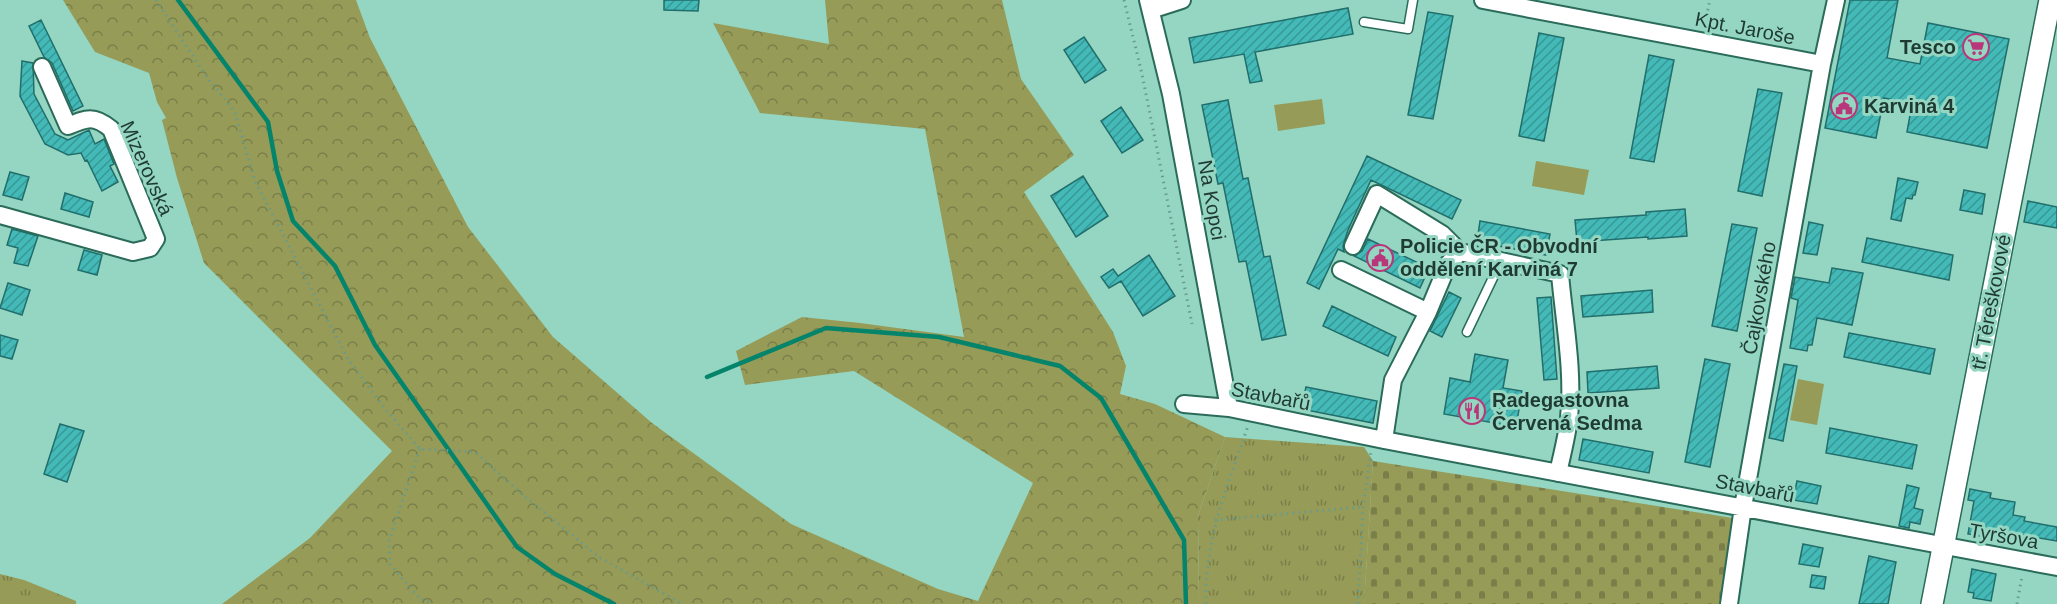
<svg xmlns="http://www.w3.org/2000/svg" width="2057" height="604" viewBox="0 0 2057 604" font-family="Arial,sans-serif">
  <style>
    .grass { fill: url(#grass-tufts) }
    .forest { fill: url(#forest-crowns) }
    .cemetery { fill: url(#cemetery-stones) }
    .pitch { fill: #969b58 }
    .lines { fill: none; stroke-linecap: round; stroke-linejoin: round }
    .stream { stroke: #04846a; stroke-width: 4.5 }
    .building { fill: url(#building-hatch); stroke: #216e6c; stroke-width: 1.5 }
    .service-casing { stroke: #2a6b5a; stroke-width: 11 }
    .minor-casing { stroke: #2a6b5a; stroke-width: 20 }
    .tertiary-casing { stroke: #2a6b5a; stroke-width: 24 }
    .path { stroke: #689b8b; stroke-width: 3; stroke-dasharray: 1.5 4.5; stroke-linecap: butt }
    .service { stroke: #fff; stroke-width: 8 }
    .minor { stroke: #fff; stroke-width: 16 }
    .tertiary { stroke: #fff; stroke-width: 21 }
    .labels { text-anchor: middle; stroke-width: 6; stroke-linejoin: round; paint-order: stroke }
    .street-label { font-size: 20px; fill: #1f3a32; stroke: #94d6c1 }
    .poi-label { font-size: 20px; font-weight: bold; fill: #1f3a32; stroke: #94d6c1; text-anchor: start }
  </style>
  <defs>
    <pattern id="grass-tufts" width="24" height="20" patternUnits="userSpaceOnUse" patternTransform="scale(1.5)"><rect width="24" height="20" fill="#969b58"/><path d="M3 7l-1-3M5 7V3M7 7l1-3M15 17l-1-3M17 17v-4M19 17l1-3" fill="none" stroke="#7a7f49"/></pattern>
    <pattern id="forest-crowns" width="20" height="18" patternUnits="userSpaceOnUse" patternTransform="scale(1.5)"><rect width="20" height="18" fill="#969b58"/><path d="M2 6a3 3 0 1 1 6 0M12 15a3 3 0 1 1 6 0" fill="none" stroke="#7a7f49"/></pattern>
    <pattern id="cemetery-stones" width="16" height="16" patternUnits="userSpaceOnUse" patternTransform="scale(1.5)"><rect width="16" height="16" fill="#969b58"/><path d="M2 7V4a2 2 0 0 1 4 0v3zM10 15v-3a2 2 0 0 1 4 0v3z" fill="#7a7f49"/></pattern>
    <pattern id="building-hatch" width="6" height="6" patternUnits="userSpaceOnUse" patternTransform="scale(1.5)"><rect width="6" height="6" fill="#43bab7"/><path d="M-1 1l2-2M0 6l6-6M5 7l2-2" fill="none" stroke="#379895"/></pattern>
  </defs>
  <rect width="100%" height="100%" fill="#94d6c1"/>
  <path class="grass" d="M1225 437 1364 447 1373 461 1364 604H1199L1198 516Z
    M0 574 24 580 76 601V604H0Z"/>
  <path class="forest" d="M63 0H356L370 38 468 227 553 337 652 423 791 524 938 589 978 601 1033 483 854 371 745 385 736 351 802 317 860 323 964 337 925 129 760 113 713 23 829 44 825 0H1002L1021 79 1074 155 1024 192 1113 332 1126 366 1120 394 1155 404 1225 437 1198 516 1199 604H222L310 538 392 451 204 263 177 178 162 120 166 118 157 102 149 73 95 52Z"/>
  <path class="cemetery" d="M1373 461 1739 519 1724 604H1364Z"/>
  <path class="pitch" d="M1322 99 1325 124 1278 131 1274 105Z
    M1536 161 1589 170 1584 195 1532 186Z
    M1798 379 1824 384 1817 425 1790 420Z"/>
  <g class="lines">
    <path class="stream" d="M178 0 268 122 277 171 293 221 335 266 375 345 517 547 555 574 614 604
      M707 377 826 328 939 337 1060 366 1101 398 1184 540 1186 604"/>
  </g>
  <path class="building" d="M664 0H699L698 11 664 10Z
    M1850 0H1898L1887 58 1920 64 1928 23 2009 39 1987 148 1907 132 1912 104 1884 98 1876 138 1825 128Z
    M1348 8 1353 34 1255 52 1262 81 1250 83 1244 54 1194 63 1189 38Z
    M1428 12 1453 16 1433 119 1408 115Z
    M41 20 83 106 73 111 52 63 44 57 29 26Z
    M1539 33 1564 38 1544 141 1519 136Z
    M1084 37 1106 70 1085 83 1064 50Z
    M1649 55 1674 60 1654 162 1630 158Z
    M22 61 33 63 34 94 55 134 68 140 89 130 95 144 104 139 114 164 110 166 118 182 102 191 87 160 85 161 81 153 68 155 45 144 20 96Z
    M1758 89 1782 93 1762 196 1738 191Z
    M1228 100 1243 179 1248 178 1264 257 1270 256 1286 335 1262 340 1246 261 1239 262 1223 183 1218 184 1202 105Z
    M1121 107 1143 140 1122 153 1101 121Z
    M1367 156 1461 200 1452 219 1371 180 1348 230 1343 246 1344 252 1338 249 1319 289 1307 283Z
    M10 172 29 177 22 200 3 195Z
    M1083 176 1108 216 1076 237 1051 196Z
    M1898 178 1918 182 1915 195H1913L1912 199 1906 198 1901 221 1891 219Z
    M1964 190 1985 194 1982 214 1960 210Z
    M65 193 93 202 89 217 61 209Z
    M2028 201 2057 207V228L2024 222Z
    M1685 209 1687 236 1648 239V237L1577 242 1575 220 1646 215V212Z
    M1480 221 1550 234 1546 255 1477 242Z
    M1809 222 1823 225 1817 255 1803 253Z
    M1732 224 1757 228 1737 331 1712 326Z
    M12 229 38 236 28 266 14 263 18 248 7 245Z
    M1867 238 1953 255 1949 280 1862 262Z
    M1368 239 1429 268 1420 288 1354 256 1362 251Z
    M84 250 102 255 97 275 78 270Z
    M1149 255 1175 296 1143 316 1121 281 1109 288 1101 277 1113 269 1118 276Z
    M1832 268 1863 273 1852 325 1817 318 1812 345H1808L1807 351 1790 348 1798 300 1791 298 1795 277 1829 283Z
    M8 283 30 290 22 315 0 308Z
    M1652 290 1653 312 1583 317 1581 296Z
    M1449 292 1461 298 1442 337 1430 331Z
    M1551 297 1557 379 1544 380 1537 298Z
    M1332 306 1396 337 1388 356 1323 326Z
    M1849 333 1935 349 1930 374 1844 357Z
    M0 335 18 340 12 359 0 356Z
    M1475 354 1508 360 1503 388 1522 391 1516 427 1444 414 1450 378 1470 382Z
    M1705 359 1730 364 1710 467 1685 462Z
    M1784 364 1797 366 1783 441 1769 438Z
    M1657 366 1659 388 1588 393 1587 372Z
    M1306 387 1377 401 1373 423 1301 409Z
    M60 424 84 431 67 482 44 474Z
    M1830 428 1917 445 1912 469 1826 453Z
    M1583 439 1653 452 1649 473 1579 460Z
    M1797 481 1821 486 1817 504 1793 500Z
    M1907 485 1919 488 1914 508 1923 510 1920 524 1910 522 1909 528 1899 526Z
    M1970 489 1991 493 1990 498 2015 502 2013 515 2025 517 2024 521 2057 527V541L2022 535 2020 543 1968 534 1974 501 1968 500Z
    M1803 544 1823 548 1819 567 1799 564Z
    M1869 556 1896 562 1888 604H1859Z
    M1972 569 1996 574 1991 601 1973 598 1974 593 1968 592Z
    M1812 575 1826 577 1824 589 1810 587Z"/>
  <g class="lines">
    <defs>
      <path id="service" d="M1364 22 1408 29 1413 0
        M1467 332 1501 261"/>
      <path id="minor" d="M1148 0 1171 94 1229 408
        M1483 0 1822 64
        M1151 10 1182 0
        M0 215 133 252 150 248 156 239 111 129C94 115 87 118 68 126L42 67
        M1353 246 1377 194 1442 234 1460 252 1560 274C1564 321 1574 371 1569 418 1567 436 1562 455 1558 473
        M1341 270 1428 312
        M1184 404 1229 408 1384 440 2057 567
        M1384 440 1393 380 1428 312 1448 264 1460 252
        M1729 604 1743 507 1822 64 1836 0"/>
      <path id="tertiary" d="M1932 604 2050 0"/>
    </defs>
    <use href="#service" class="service-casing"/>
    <use href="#minor" class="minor-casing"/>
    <use href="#tertiary" class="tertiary-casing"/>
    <path class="path" d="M156 0 206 76 235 112 255 181 348 359 382 405 420 449 475 452 523 495 599 557 682 604
      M1124 0 1142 74 1192 324
      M1704 28 1710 0
      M420 449 389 541 390 564 419 598 433 604
      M1215 520 1363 507
      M1206 604C1204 542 1228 484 1248 426
      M1358 604 1363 507 1371 451
      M2017 604 2022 576"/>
    <use href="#service" class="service"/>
    <use href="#minor" class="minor"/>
    <use href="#tertiary" class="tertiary"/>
  </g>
  <defs>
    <symbol id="supermarket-ring" viewBox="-11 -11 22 22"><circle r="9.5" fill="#94d6c1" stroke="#ba367b" stroke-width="1.5"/><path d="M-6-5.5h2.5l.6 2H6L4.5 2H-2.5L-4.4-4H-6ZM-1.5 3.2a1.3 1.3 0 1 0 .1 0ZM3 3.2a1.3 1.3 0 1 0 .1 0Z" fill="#ba367b"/></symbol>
    <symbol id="civic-ring" viewBox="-11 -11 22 22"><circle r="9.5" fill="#94d6c1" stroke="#ba367b" stroke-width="1.5"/><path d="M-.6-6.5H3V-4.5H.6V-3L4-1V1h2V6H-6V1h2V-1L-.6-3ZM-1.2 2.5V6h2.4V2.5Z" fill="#ba367b"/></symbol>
    <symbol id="restaurant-ring" viewBox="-11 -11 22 22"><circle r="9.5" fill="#94d6c1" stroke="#ba367b" stroke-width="1.5"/><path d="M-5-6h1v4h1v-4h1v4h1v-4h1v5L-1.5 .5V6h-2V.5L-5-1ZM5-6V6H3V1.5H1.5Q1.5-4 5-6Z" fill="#ba367b"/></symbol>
  </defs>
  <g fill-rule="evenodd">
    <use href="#supermarket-ring" x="1961" y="32" width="30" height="30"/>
    <use href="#civic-ring" x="1829" y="91" width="30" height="30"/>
    <use href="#civic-ring" x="1365" y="243" width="30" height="30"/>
    <use href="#restaurant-ring" x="1457" y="396" width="30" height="30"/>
  </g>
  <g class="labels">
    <g class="street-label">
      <text transform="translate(1745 28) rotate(11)" y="7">Kpt. Jaroše</text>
      <text transform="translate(147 168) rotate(66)" y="7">Mizerovská</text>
      <text transform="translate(1212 200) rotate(80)" y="7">Na Kopci</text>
      <text transform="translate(1759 298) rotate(-80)" y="7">Čajkovského</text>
      <text transform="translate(1991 302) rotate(-79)" y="7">tř. Těreškovové</text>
      <text transform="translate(1271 396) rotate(11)" y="7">Stavbařů</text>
      <text transform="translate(1755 488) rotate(11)" y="7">Stavbařů</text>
      <text transform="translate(2004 536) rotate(10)" y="7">Tyršova</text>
    </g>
    <g class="poi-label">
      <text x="1956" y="54" text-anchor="end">Tesco</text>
      <text x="1864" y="113">Karviná 4</text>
      <text x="1400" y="253">Policie ČR - Obvodní<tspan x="1400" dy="23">oddělení Karviná 7</tspan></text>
      <text x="1492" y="407">Radegastovna<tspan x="1492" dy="23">Červená Sedma</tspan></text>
    </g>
  </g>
</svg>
